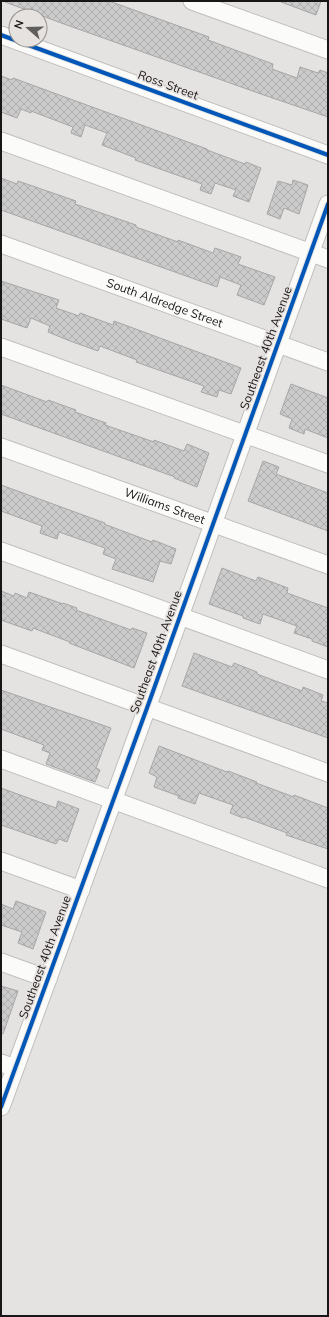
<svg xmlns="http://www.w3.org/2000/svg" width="329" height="1317" viewBox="0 0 329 1317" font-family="Mulish,sans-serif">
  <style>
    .building { fill: url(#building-cross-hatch); stroke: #a7a6a6 }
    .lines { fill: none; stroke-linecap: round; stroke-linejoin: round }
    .minor-casing { stroke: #c1bfbe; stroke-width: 19 }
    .minor { stroke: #fbfbfa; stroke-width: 17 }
    .cycleway-casing { stroke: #e6e2e0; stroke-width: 6 }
    .cycleway { stroke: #0057b8; stroke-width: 4 }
    .labels { text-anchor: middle; stroke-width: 3.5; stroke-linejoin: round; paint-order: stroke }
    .street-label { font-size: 12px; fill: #181616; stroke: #e6e2e0 }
  </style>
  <defs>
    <pattern id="building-cross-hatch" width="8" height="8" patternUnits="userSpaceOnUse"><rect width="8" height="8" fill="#cccbcb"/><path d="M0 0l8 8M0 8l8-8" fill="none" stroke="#aeaeae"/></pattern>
  </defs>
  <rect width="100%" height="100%" fill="#e5e3e1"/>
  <path class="building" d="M5 1H109L209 37 208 40 273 64 272 69 297 78 300 67 318 73 320 70 328 73V117L261 94 64 24 5 2Z
    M281 1H321L316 15 281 2Z
    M1 76 12 80 13 78 207 149V150L245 164 246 162 261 168 249 202 233 196 236 190 215 183 211 194 200 190 202 184 135 160 136 158 102 145 107 133 85 125 81 137 71 133 73 127 31 111V113L21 109 17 118 1 112Z
    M1 178 17 184 18 181 50 192 76 201 75 204 136 225V227L178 242V240L213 253 215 248 241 257 238 264 275 277 264 305 237 295 241 285 220 277 217 287 1 210Z
    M293 180 308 185 299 214 284 208 280 219 267 214 278 181 292 185Z
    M1 281 59 300 56 308 79 316 80 313 113 325 114 321 241 368 231 394 219 390 217 397 201 392 204 386 136 362 137 360 100 346 98 351 70 341 48 332 50 326 31 318 27 328 1 319Z
    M291 384 328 398V438L305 429 304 434 289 428 292 419 280 414Z
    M1 385 47 402 48 400 76 410 75 412 106 423 105 425 154 442V440L184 451 187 444 209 453 197 487 174 478 175 477 1 414Z
    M263 461 279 467 276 474 328 493V531L248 501Z
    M1 485 105 523 104 524 152 542 153 540 176 549 171 564 160 561 153 582 112 569 116 559 103 554 105 548 59 532 57 539 40 533 42 526 1 511Z
    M222 568 256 581 258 577 288 588 287 593 328 608V647L312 641V639L294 633 297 626 263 614 260 624 243 618V616L209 604Z
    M1 591 14 596 15 593 27 598 29 592 63 604V603L77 608 76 610 131 630 132 628 147 633 134 668 69 643 70 642 33 628 32 631 1 620Z
    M194 653 232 667 234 663 257 672V674L302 691 303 687 323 695 321 701 328 703V738L182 686Z
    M1 690 111 728 96 768 100 770 95 782 46 764 50 753 42 750 44 745 1 729Z
    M159 746 227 772 228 771 257 782 256 783 294 797V795L328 808V849L286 835 287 833 244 817 243 818 230 813 233 805 210 797 199 793 195 804 178 798 179 796 154 787 157 777 149 773Z
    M1 788 56 808 58 801 79 809 67 842 59 839 56 844 1 825Z
    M16 901 46 912 33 949 18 943 22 932 1 925V904L13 909Z
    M1 986 18 991 3 1034H1Z"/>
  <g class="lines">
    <defs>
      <g id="minor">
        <path d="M192 1 328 50"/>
        <path d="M1 35 328 155"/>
        <path d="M1 141 328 259"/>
        <path id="s1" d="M1 244 328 362"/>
        <path d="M1 347 328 464"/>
        <path id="s2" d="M1 447 328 565"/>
        <path d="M1 551 328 670"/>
        <path d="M1 654 328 773"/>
        <path d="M1 759 328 879"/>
        <path d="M1 861 81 890"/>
        <path d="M1 962 48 979"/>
        <path d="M1 1063 15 1068"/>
        <path d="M1 1107 147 708 328 204"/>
      </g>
    </defs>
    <use href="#minor" class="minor-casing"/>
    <use href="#minor" class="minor"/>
    <defs>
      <path id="cycleway" d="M1 35 328 155
        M1 1107 147 708 328 204"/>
    </defs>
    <use href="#cycleway" class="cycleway-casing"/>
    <use href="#cycleway" class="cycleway"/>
  </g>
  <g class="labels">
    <g class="street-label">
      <text transform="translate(168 85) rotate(20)" y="4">Ross Street</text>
      <text dy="4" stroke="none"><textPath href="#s1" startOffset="174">South Aldredge Street</textPath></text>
      <text transform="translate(266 348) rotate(-70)" y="4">Southeast 40th Avenue</text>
      <text dy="4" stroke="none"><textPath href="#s2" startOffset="174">Williams Street</textPath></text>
      <text transform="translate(156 652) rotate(-70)" y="4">Southeast 40th Avenue</text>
      <text transform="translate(45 957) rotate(-70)" y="4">Southeast 40th Avenue</text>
    </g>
  </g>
  <rect width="329" height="1317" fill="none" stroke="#181616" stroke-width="4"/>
  <g transform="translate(28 28) rotate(290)"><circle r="19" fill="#e6e2e0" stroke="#94908f"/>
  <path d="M0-3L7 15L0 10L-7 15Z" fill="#605e5d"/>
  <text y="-6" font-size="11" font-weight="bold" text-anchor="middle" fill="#181616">N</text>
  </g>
</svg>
